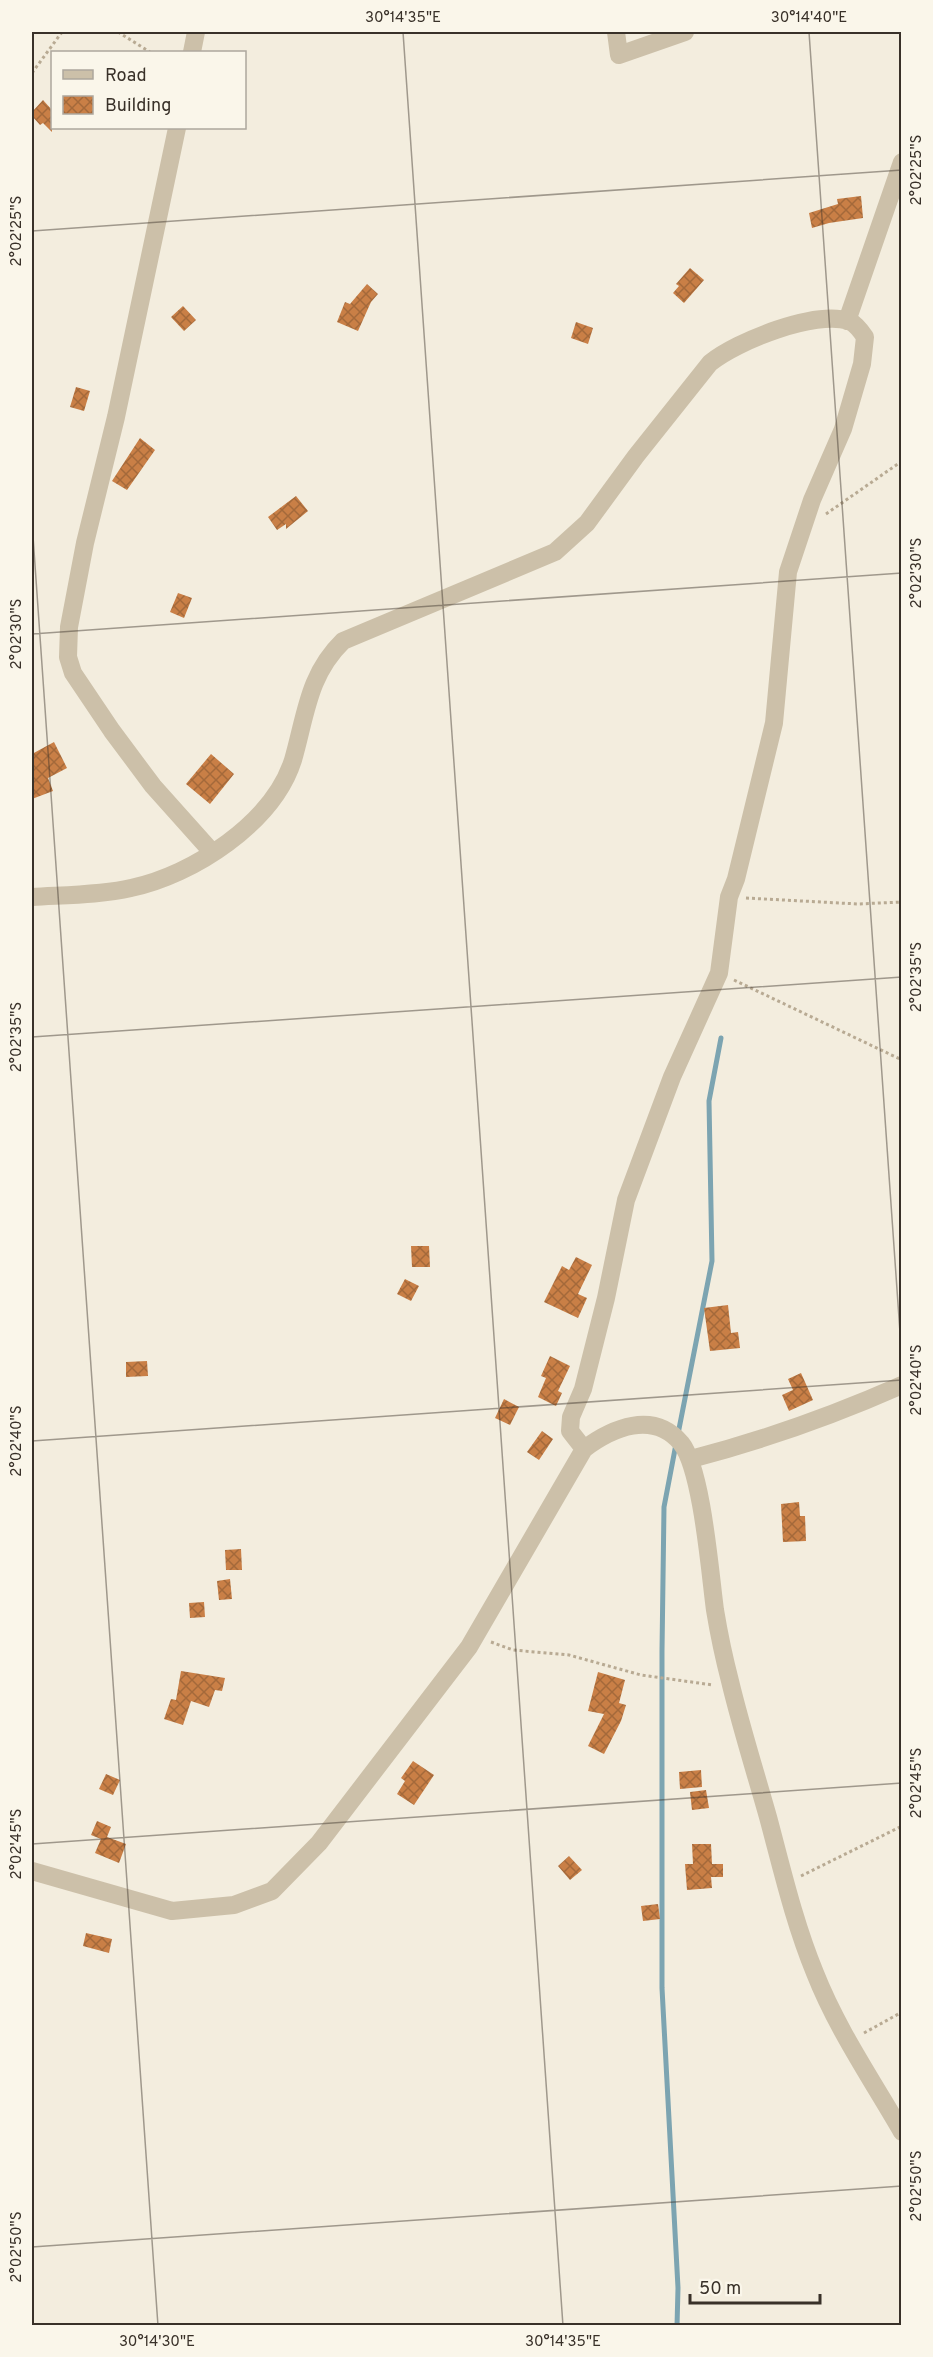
<svg xmlns="http://www.w3.org/2000/svg" width="933" height="2357" viewBox="0 0 933 2357" font-family="Overpass,sans-serif">
  <style>
    .lines { fill: none; stroke-linecap: round; stroke-linejoin: round }
    .stream { stroke: #7ca4b1; stroke-width: 5 }
    .building { fill: url(#building-cross-hatch) }
    .path { stroke: #b8aa93; stroke-width: 3; stroke-dasharray: 3 3; stroke-linecap: butt }
    .minor { stroke: #ccc0a9; stroke-width: 18 }
    .ticks { fill: none; stroke: #393129; stroke-width: 1.5; stroke-opacity: 0.45 }
    .neatline { fill: none; stroke: #393129; stroke-width: 2 }
    .ticks-label { font-size: 15px; text-anchor: middle; fill: #393129 }
  </style>
  <defs>
    <pattern id="building-cross-hatch" width="8" height="8" patternUnits="userSpaceOnUse" patternTransform="scale(1.5)"><rect width="8" height="8" fill="#c97f46"/><path d="M0 0l8 8M0 8l8-8" fill="none" stroke="#a4693a"/></pattern>
  </defs>
  <rect width="100%" height="100%" fill="#f3edde"/>
  <g class="lines">
    <path class="stream" d="M678 1434 712 1261 709 1101 721 1038
      M676 1444 664 1507 662 1651V1988L678 2288 677 2326"/>
  </g>
  <path class="building" d="M43 100 52 110V132L43 123 40 125 32 116V112Z
    M861 196 863 218 829 223 812 228 809 213 838 204 837 199Z
    M690 268 704 280 684 303 673 293 679 286 676 284Z
    M367 284 378 294 371 302 358 331 337 322 345 302 350 304Z
    M183 306 196 320 184 331 171 317Z
    M576 322 593 328 588 344 571 338Z
    M76 387 90 391 84 411 70 407Z
    M140 438 155 450 127 490 112 481Z
    M296 496 308 511 286 529V524L277 530 268 517Z
    M178 593 192 598 184 618 170 612Z
    M54 742 67 768 48 778 53 791 32 799V754Z
    M211 754 234 774 210 804 186 784Z
    M411 1246H429L430 1267H412Z
    M576 1257 592 1265 578 1294 587 1298 578 1318 544 1302 562 1266 569 1270Z
    M405 1279 419 1286 411 1301 397 1294Z
    M728 1305 731 1333 738 1332 740 1348 710 1351 704 1308Z
    M550 1356 570 1366 558 1391 562 1393 556 1406 538 1397 546 1378 541 1376Z
    M147 1361 148 1376 126 1377V1362Z
    M801 1373 813 1400 789 1411 782 1395 793 1390 788 1379Z
    M504 1399 519 1407 510 1425 495 1418Z
    M542 1431 553 1439 539 1460 527 1452Z
    M799 1502 800 1516H805L806 1541 783 1542 781 1504Z
    M241 1549 242 1570H226L225 1550Z
    M230 1579 232 1599 219 1600 217 1581Z
    M204 1602 205 1617 190 1618 189 1603Z
    M181 1671 225 1678 222 1691 215 1690 209 1707 191 1701 183 1725 164 1719 171 1699 176 1700Z
    M598 1672 625 1680 619 1703 626 1705 621 1721 604 1754 588 1746 604 1714 588 1711Z
    M413 1761 434 1775 414 1805 397 1794 405 1781 401 1778Z
    M701 1770 702 1787 680 1789 679 1772Z
    M106 1774 120 1780 113 1795 99 1789Z
    M706 1790 709 1808 692 1810 690 1792Z
    M97 1821 111 1827 107 1837 126 1844 119 1863 95 1853 101 1839 91 1835Z
    M692 1844H711L712 1864H723V1877H711L712 1888 687 1890 685 1864H693Z
    M569 1856 582 1870 570 1880 558 1866Z
    M658 1904 660 1919 643 1921 641 1906Z
    M86 1933 112 1939 109 1953 83 1946Z"/>
  <g class="lines">
    <path class="path" d="M118 32 150 52
      M32 73 62 32
      M826 514 902 461
      M746 898 858 904 902 902
      M734 980 902 1060
      M491 1642 513 1650 569 1655 641 1675 713 1685
      M801 1876 902 1826
      M864 2033 902 2012"/>
    <path class="minor" d="M616 32 619 55 685 32
      M192 52 196 32
      M177 128 116 417 85 543 69 627 68 657 73 673 112 731 153 786 212 852
      M847 321 902 162
      M32 897C63 895 101 895 131 888 193 875 273 823 293 760 306 715 308 675 343 641L555 552 587 523 636 456 710 363C737 341 815 310 849 321 856 324 861 331 865 337L862 364 843 429 812 500 788 572 774 723 736 879 729 897 719 973 672 1077 626 1200 606 1298 583 1389 571 1417 570 1431 584 1449
      M691 1459C764 1440 832 1416 902 1385
      M32 1871 172 1911 234 1905 272 1891 319 1843 469 1647 584 1449C612 1428 653 1410 681 1443 702 1469 710 1573 715 1610 719 1634 724 1658 730 1681 741 1727 755 1771 768 1817 782 1869 794 1922 815 1973 837 2029 872 2080 902 2132"/>
  </g>
  <path class="ticks" d="M403 32 563 2326M809 32 902 1361M32 231 902 170M32 522 158 2326M32 634 902 573M32 1037 902 977M32 1441 902 1380M32 1844 902 1783M32 2247 902 2186"/>
  <rect width="933" height="2357" fill="none" stroke="#faf6ea" stroke-width="66"/>
  <rect x="51" y="51" width="195" height="78" fill="#faf6ea" stroke="#ada79d" stroke-width="1.5"/>
  <rect x="63" y="70" width="30" height="9" fill="#ccc0a9" stroke="#ada79d" stroke-width="1.5"/>
  <text x="105" y="81" font-size="18" fill="#393129">Road</text>
  <rect x="63" y="96" width="30" height="18" fill="url(#building-cross-hatch)" stroke="#ada79d" stroke-width="1.5"/>
  <text x="105" y="111" font-size="18" fill="#393129">Building</text>
  <path d="M690 2294v9h130v-9" fill="none" stroke="#393129" stroke-width="3"/>
  <text x="699" y="2294" font-size="18" fill="#393129" stroke="#faf6ea" stroke-width="4.5" paint-order="stroke">50 m</text>
  <rect x="33" y="33" width="867" height="2291" class="neatline"/>
  <g class="ticks-label">
    <text x="403" y="22">30°14'35"E</text>
    <text x="809" y="22">30°14'40"E</text>
    <text transform="translate(916 170) rotate(-90)" y="5">2°02'25"S</text>
    <text transform="translate(16 231) rotate(-90)" y="5">2°02'25"S</text>
    <text transform="translate(916 573) rotate(-90)" y="5">2°02'30"S</text>
    <text transform="translate(16 634) rotate(-90)" y="5">2°02'30"S</text>
    <text transform="translate(916 977) rotate(-90)" y="5">2°02'35"S</text>
    <text transform="translate(16 1037) rotate(-90)" y="5">2°02'35"S</text>
    <text transform="translate(916 1380) rotate(-90)" y="5">2°02'40"S</text>
    <text transform="translate(16 1441) rotate(-90)" y="5">2°02'40"S</text>
    <text transform="translate(916 1783) rotate(-90)" y="5">2°02'45"S</text>
    <text transform="translate(16 1844) rotate(-90)" y="5">2°02'45"S</text>
    <text transform="translate(916 2186) rotate(-90)" y="5">2°02'50"S</text>
    <text transform="translate(16 2247) rotate(-90)" y="5">2°02'50"S</text>
    <text x="157" y="2346">30°14'30"E</text>
    <text x="563" y="2346">30°14'35"E</text>
  </g>
</svg>
